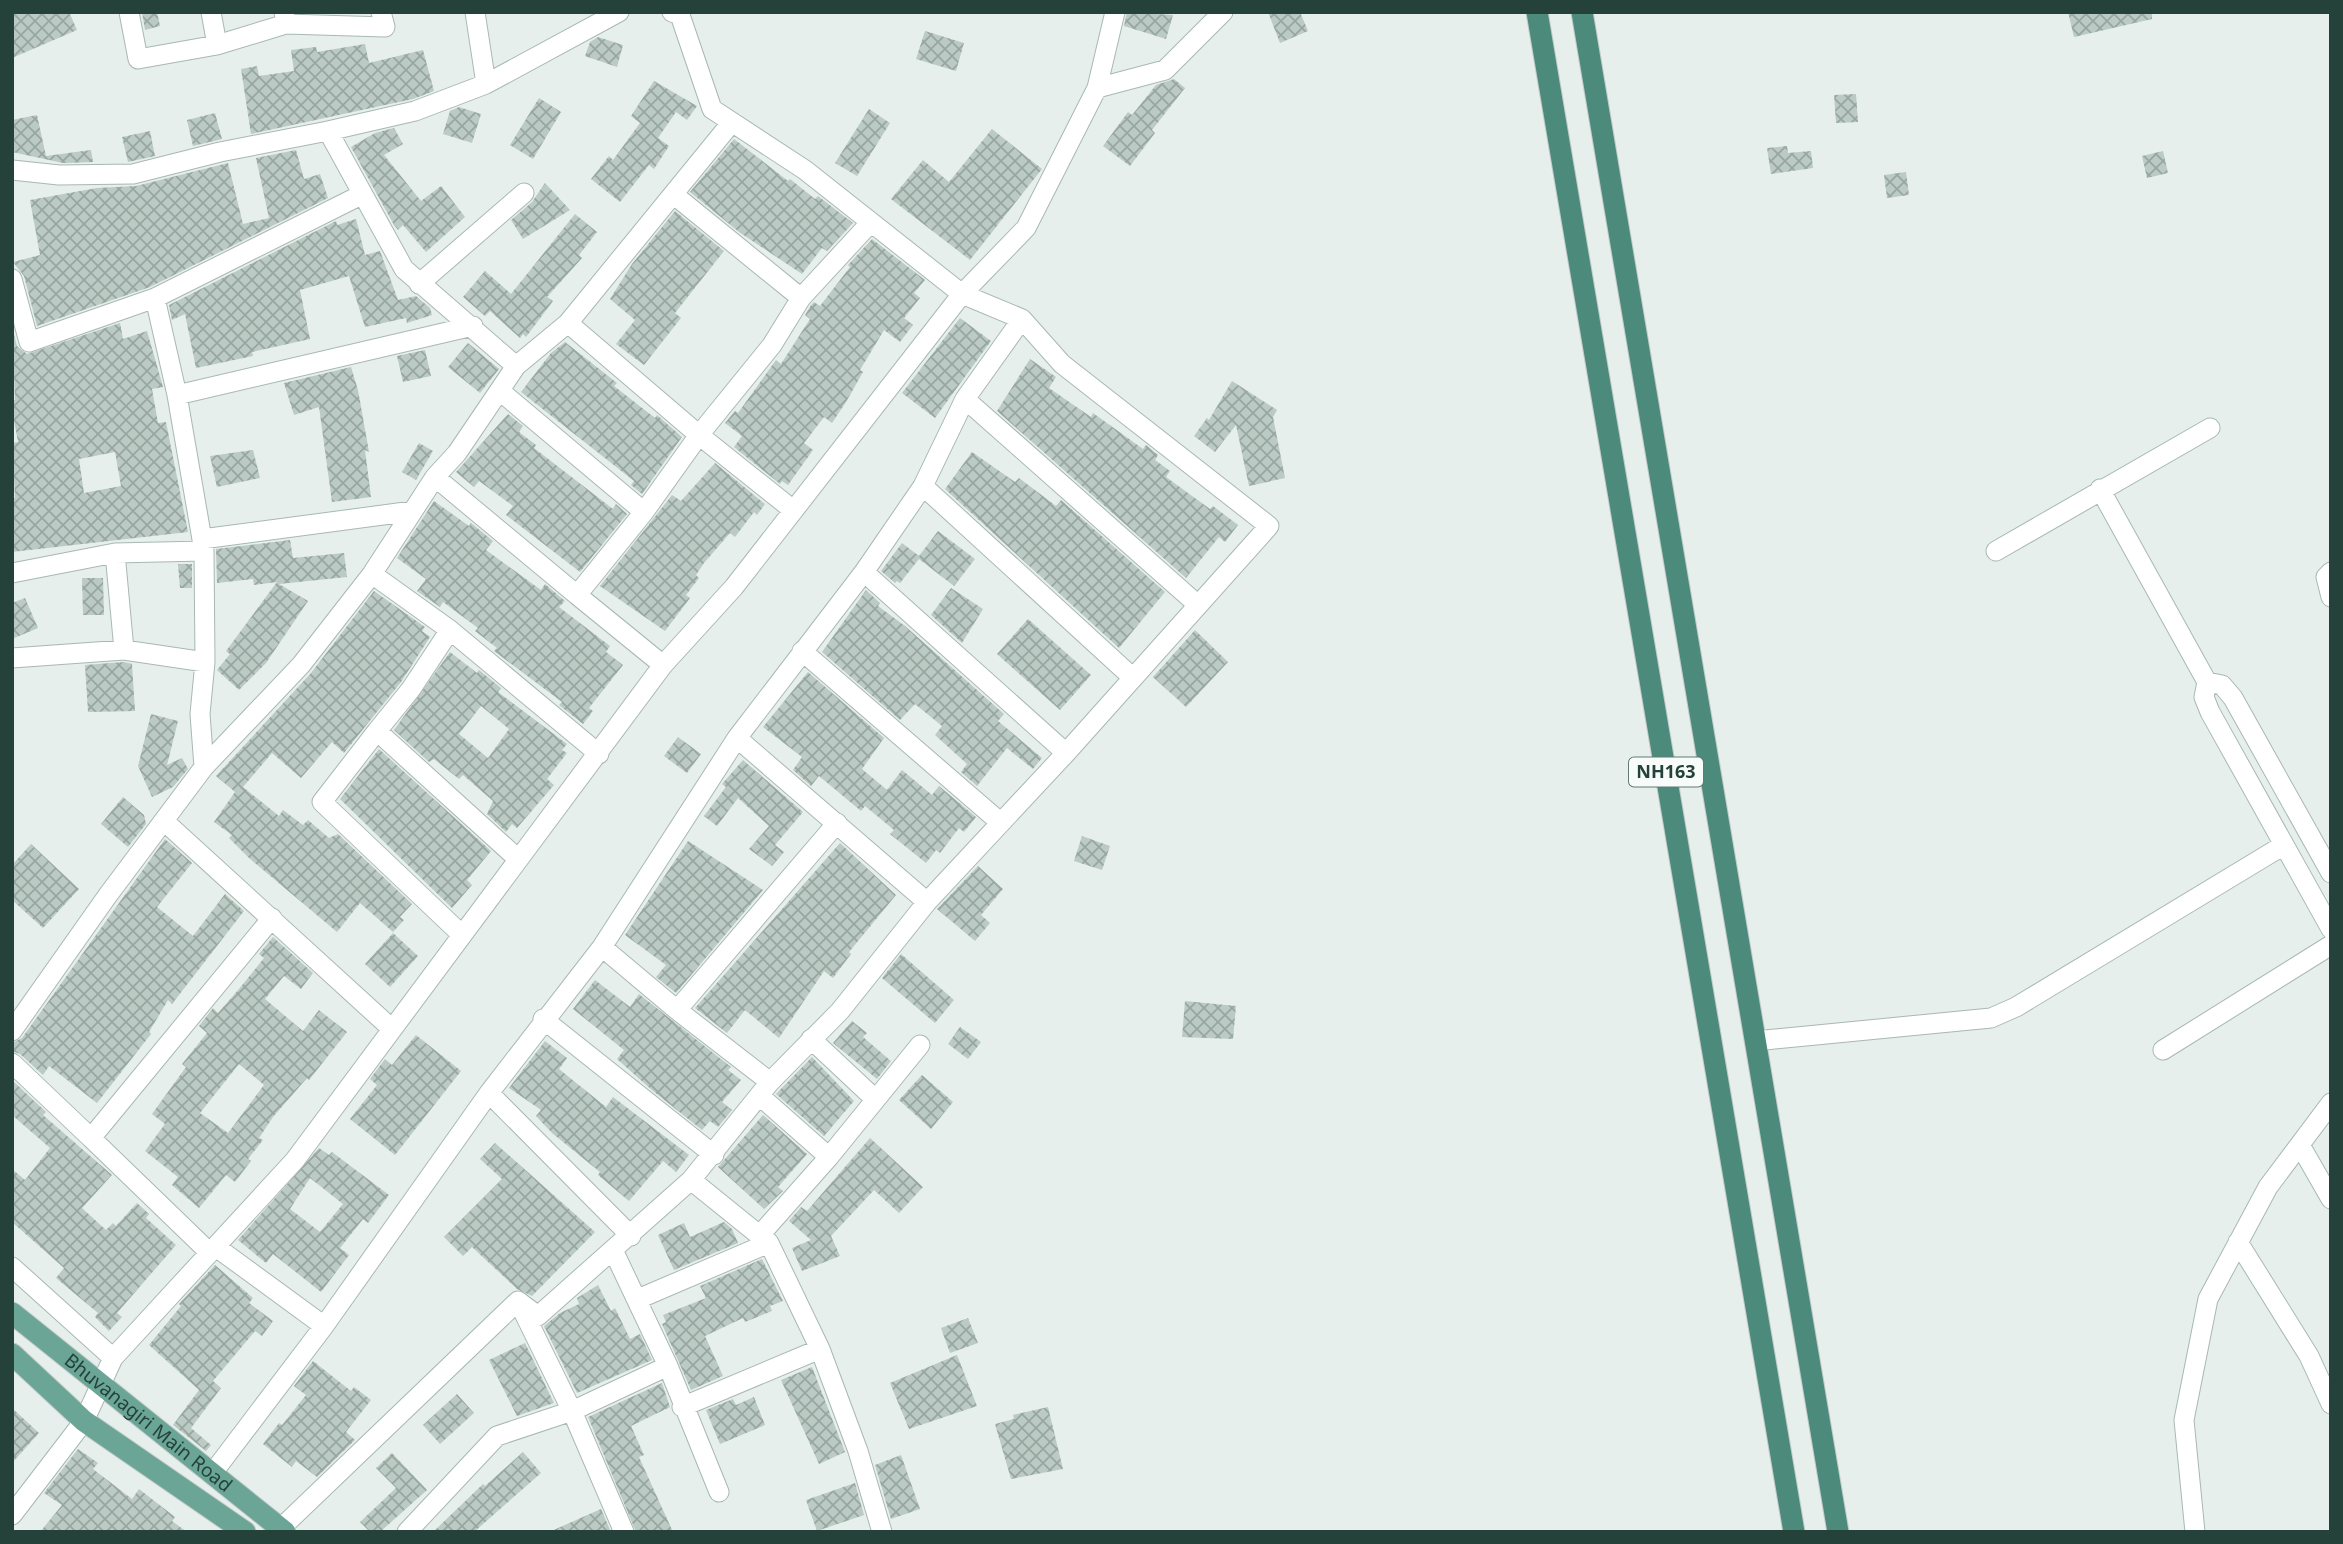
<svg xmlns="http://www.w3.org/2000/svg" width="2343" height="1544" viewBox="0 0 2343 1544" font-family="'Noto Sans',sans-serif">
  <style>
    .building { fill: url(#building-cross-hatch); fill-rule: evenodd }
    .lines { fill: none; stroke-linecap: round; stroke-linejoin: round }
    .minor-casing { stroke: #a8b8b2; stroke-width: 21 }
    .primary-casing { stroke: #c2cac8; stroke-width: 23 }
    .trunk-casing { stroke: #c2cac8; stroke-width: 23 }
    .minor { stroke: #fff; stroke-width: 19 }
    .primary { stroke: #6aa596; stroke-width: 21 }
    .trunk { stroke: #4c8a7c; stroke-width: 21 }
    .labels { text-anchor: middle; stroke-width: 6; stroke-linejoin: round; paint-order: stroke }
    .shield { fill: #f7fbf9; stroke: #637a73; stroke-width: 2 }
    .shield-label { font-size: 18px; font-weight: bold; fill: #24423a }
    .street-label { font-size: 19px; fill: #24423a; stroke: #f7fbf9 }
  </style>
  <defs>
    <pattern id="building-cross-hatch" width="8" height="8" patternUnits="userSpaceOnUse" patternTransform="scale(1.75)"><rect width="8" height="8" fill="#bbcac4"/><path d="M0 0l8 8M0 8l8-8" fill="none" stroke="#98a6a0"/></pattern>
  </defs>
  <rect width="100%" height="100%" fill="#e6efeb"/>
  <path class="building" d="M12 12H69L77 30 12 58Z
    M142 12H157L160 26 145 30Z
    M1127 12 1173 15 1166 39 1124 26Z
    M1268 12H1300L1308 31 1280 43Z
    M2068 12H2152V19L2074 37Z
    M925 31 964 43 956 71 916 59Z
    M598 37 623 45 617 67 585 56 590 42Z
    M365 44 369 63 423 50 434 91 413 99 251 134 241 69 257 66 259 76 294 71 291 50 316 47 317 52Z
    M1174 79 1185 88 1152 130 1155 133 1130 166 1103 146 1128 112 1132 115 1156 85Z
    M654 81 697 106 687 120 676 112 658 138 669 146 654 169 649 165 620 202 591 179 609 156 613 160 640 123 631 116Z
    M1856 94 1858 122 1836 123 1834 95Z
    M539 98 561 112 533 159 510 145Z
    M459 107 481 114 472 143 443 134 450 111Z
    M869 109 890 123 857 176 835 163Z
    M215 113 222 139 193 146 187 120Z
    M37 115 46 156 91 150 93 162 63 163 12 152V120Z
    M394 128 403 144 384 155 421 201 441 186 465 217 426 252 403 225 398 230 394 225 351 147 375 133Z
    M992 129 1042 169 970 260 891 199 923 160 949 182Z
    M150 131 155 156 128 162 122 137Z
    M734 139 788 181 790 179 815 199 818 196 853 223 827 251 822 248 802 274 739 232 690 192Z
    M1787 146 1788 153 1811 151 1813 168 1771 174 1767 148Z
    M296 150 304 179 320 174 328 198 150 287 37 326 24 276 13 262 40 255 30 200 97 188 136 186 228 163 243 224 269 218 256 158Z
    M2163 151 2168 173 2147 178 2142 156Z
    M1906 172 1909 195 1887 198 1884 175Z
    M545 183 570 210 523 239 511 220 532 202Z
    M675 211 724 251 675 313 681 318 644 365 616 344 635 320 610 299 632 264Z
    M575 214 597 232 579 255 582 258 547 297 553 301 526 337 523 334 520 338 490 311 485 316 463 297 485 271 511 294Z
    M356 219 365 255 380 251 398 300 416 296 430 308 432 315 407 323 406 318 365 327 349 276 300 290 310 339 252 352 253 356 196 368 185 314 172 320 169 305 336 221 337 225Z
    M872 239 925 280 914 293 920 298 904 318 913 325 900 342 884 330 860 370 863 372 846 402 832 423 824 417 804 443 813 450 788 485 782 481 780 484 734 447 742 436 725 423 735 411 738 413 776 360 781 364 810 319 805 315 811 305 814 302 820 306 850 267 848 265Z
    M960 318 991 341 935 418 902 393Z
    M120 323 123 339 147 331 163 387 152 389 158 423 166 422 188 532 12 552V498H15L12 443 18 442 12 410V400H15L12 327 17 346 27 354ZM115 452 121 486 84 493 79 459Z
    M565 342 617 383 614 386 655 418 657 415 682 437 642 494 631 485 634 481 521 392 551 353Z
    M468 343 499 369 480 393 448 367Z
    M425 350 431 376 403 382 397 356Z
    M1030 359 1056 377 1049 388 1091 417 1093 413 1143 449 1146 445 1158 455 1155 460 1170 471 1166 477 1210 509 1213 506 1238 525 1225 542 1219 537 1186 578 997 411Z
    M351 367 358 390 369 452 365 450 371 497 332 502 319 407 294 415 284 383Z
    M1232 381 1277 410 1273 417 1285 478 1249 486 1236 425 1215 452 1194 436 1207 418 1209 420Z
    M508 414 523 426 519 432 536 445 534 448 613 509 616 504 627 514 580 572 506 515 513 506 479 481 474 487 456 472Z
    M419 443 433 451 416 480 402 472Z
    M253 450 260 478 217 487 210 456Z
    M972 452 1015 482 1019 478 1056 506 1061 500 1165 592 1119 648 945 489Z
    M715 463 765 504 757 515 754 512 735 537 730 533 704 563 696 575 699 578 686 595 690 598 665 631 600 586 672 495 681 501Z
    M434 501 469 526 471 523 493 541 486 550 541 590 545 584 565 601 559 607 610 646 606 652 623 665 589 708 593 711 583 724 559 705 562 702 494 651 497 648 475 631 478 628 443 602 440 607 417 591 426 579 397 558Z
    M938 531 975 559 954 586 919 559 900 583 897 581 895 583 881 571 902 543 919 556Z
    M290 540 293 558 344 553 347 577 279 584 308 601 266 663 239 690 217 670 230 654 226 651 277 582 254 585 253 579 217 583 216 549Z
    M178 564H192V588H180Z
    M82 578H103L104 615H83Z
    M951 588 983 609 962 643 931 615Z
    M866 590 880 603 878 606 905 626 1004 714 998 721 1042 758 1033 769 1007 748 977 786 961 772 967 764 935 735 942 726 915 704 900 720 822 652Z
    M374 591 425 627 422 631 430 637 401 682 344 753 332 742 301 778 272 753 243 787 279 816 283 810 303 825 308 820 329 838 338 834 412 904 400 917 404 920 393 932 360 903 337 932 249 858 229 838 232 835 214 822 235 792 216 776 311 673Z
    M25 598 38 628 12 639V603Z
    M1028 619 1091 675 1060 710 997 654Z
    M1195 630 1228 662 1186 707 1153 677Z
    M450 652 477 673 479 670 501 688 498 692 567 744 562 750 567 753 547 779 554 785 517 828 512 824 506 832 487 814 493 801 463 775 459 779 434 759 429 762 394 730ZM481 706 509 729 488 758 459 734Z
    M124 662 132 664 135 711 88 712 85 665Z
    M808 672 884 738 862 769 887 790 902 770 932 795 939 786 976 817 964 832 959 828 940 853 936 850 926 863 890 834 894 830 865 806 861 811 819 776 811 786 793 770 802 757 763 727Z
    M151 714 178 721 167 765 182 758 188 769 173 787 152 797 138 766Z
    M678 737 701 754 687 773 664 756Z
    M379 749 491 851 467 880 472 885 452 908 340 799Z
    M743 760 803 812 775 845 784 852 772 866 749 849 769 826 738 798 717 826 704 816 726 787 722 784Z
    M123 797 144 815 146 824 128 847 101 824Z
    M1082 836 1110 846 1102 870 1074 861Z
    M165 839 192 863 157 907 193 936 225 894 244 911 172 1004 168 1000 149 1032 151 1034 97 1103 49 1066 43 1075 20 1054 12 1051V1043L22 1038Z
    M688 841 763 890 676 993 656 977 666 965 625 935Z
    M840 843 896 895 849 952 851 954 833 978 824 971 779 1038 745 1010 727 1033 695 1008Z
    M31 844 79 889 43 928 12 900V865Z
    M978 866 1003 889 981 915 990 923 975 941 937 909Z
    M393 933 418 956 390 987 365 964Z
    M273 937 313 973 301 989 284 976 265 999 303 1031 319 1010 347 1032 309 1080 307 1078 273 1117 259 1138 263 1140 248 1159 251 1161 235 1182 226 1175 199 1208 172 1185 178 1177 145 1151 165 1124 152 1114 186 1067 182 1064 207 1033 199 1026 213 1008 218 1013 239 989 264 958 259 954ZM239 1064 264 1085 228 1133 200 1113Z
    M901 954 954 1000 935 1023 882 978Z
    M595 980 630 1007 639 994 731 1067 728 1070 741 1080 722 1102 732 1110 718 1127 710 1121 702 1130 653 1091 617 1059 624 1050 573 1009Z
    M1185 1001 1236 1006 1233 1039 1182 1037Z
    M852 1021 867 1033 863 1037 891 1061 877 1079 833 1043Z
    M960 1027 981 1042 968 1059 948 1044Z
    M416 1035 461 1071 395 1155 350 1119 377 1085 370 1079 385 1059 392 1065Z
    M545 1041 567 1058 559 1069 606 1107 613 1097 689 1155 676 1172 663 1161 629 1201 598 1175 600 1172 552 1133 536 1116 541 1110 509 1088Z
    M812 1057 854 1101 824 1136 776 1094Z
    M922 1075 953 1102 931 1129 899 1100Z
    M12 1080 46 1112 43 1115 112 1175 82 1208 106 1230 113 1223 116 1226 137 1203 149 1214 146 1218 176 1245 117 1313 122 1317 109 1331 95 1317 98 1313 56 1278 64 1268 12 1222V1169L25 1180 50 1148 12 1115Z
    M763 1115 807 1154 778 1187 783 1191 764 1209 718 1167Z
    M870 1138 923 1187 899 1213 874 1190 831 1236 840 1256 802 1271 792 1248 811 1240 789 1221 801 1207 807 1211Z
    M495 1143 595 1232 532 1296 517 1289 472 1247 463 1256 444 1237 502 1179 480 1159Z
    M319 1148 329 1155 332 1152 389 1195 368 1223 363 1219 340 1248 349 1255 321 1292 273 1254 266 1263 238 1240ZM310 1178 343 1204 320 1232 290 1209Z
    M724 1222 732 1229 738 1243 674 1270 658 1235 684 1223 690 1237Z
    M762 1259 783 1301 770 1306 772 1311 745 1322 743 1318 705 1336 723 1376 691 1390 662 1324 666 1322 663 1315 706 1298 700 1286Z
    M215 1265 253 1298 249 1303 273 1321 262 1336 255 1331 213 1381 221 1388 191 1428 211 1445 206 1451 173 1425 199 1390 149 1345 181 1306 179 1304Z
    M598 1285 611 1311 615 1308 630 1339 640 1334 652 1360 577 1393 544 1326 560 1313 579 1304 577 1298Z
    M968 1318 978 1343 950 1353 941 1328Z
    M525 1343 554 1403 517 1416 489 1360Z
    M957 1355 977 1406 909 1429 890 1383Z
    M313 1361 351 1391 354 1387 371 1400 346 1432 355 1440 317 1477 296 1461 292 1467 263 1444 279 1423 282 1425 306 1395 294 1386Z
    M812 1367 845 1452 819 1464 781 1380Z
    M662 1383 670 1407 631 1426 644 1455 639 1457 673 1532H636L588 1417Z
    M457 1394 474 1413 440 1444 423 1425Z
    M754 1397 765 1425 720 1444 706 1410 733 1399 736 1405Z
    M1048 1407 1063 1469 1011 1479 995 1424 1014 1419 1013 1415Z
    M12 1408 39 1433 12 1463Z
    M78 1449 98 1463 93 1469 132 1499 139 1489 175 1517 172 1521 187 1532H40L62 1505 44 1493Z
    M523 1452 541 1473 474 1532H433L483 1484 485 1486Z
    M392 1453 427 1490 380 1532H370L360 1522 396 1488 376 1468Z
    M901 1455 920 1509 891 1519 875 1465Z
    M855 1483 864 1515 817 1531 806 1500Z
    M601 1509 611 1532H549Z"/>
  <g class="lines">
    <defs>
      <path id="minor" d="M129 12 138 59 217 45 286 24 284 12
        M211 12 217 45
        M475 12 486 84
        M286 24 385 27 381 12
        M1097 88 1165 70 1223 12
        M328 131 404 269 516 366
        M12 170 59 175 133 174 220 152 328 131 415 111 486 84 619 12
        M673 194 801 298
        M12 279 29 342 155 298
        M419 284 524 193
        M568 323 699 435 793 510
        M500 391 644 512 577 595 663 665
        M177 395 473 326
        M965 399 1198 605
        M435 477 577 595
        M923 486 1132 677
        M2100 489 2207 682
        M644 512 699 435 772 345 801 298 871 222
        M202 539 413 511
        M1996 551 2210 428
        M864 572 1066 753
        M2331 572 2326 577 2331 597
        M12 573 115 553 204 551
        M372 574 450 630 599 754
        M124 650 205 662
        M802 651 1001 823
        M12 658 124 650 115 553
        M377 731 411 689 450 630
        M737 738 927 902
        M204 767 200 714 205 662 204 551 177 395 155 298 361 195
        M164 821 392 1029
        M2331 873 2233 698 2222 685 2207 682 2204 697 2210 712 2331 929
        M461 934 322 802 377 731 518 859
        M602 947 677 1010 837 823
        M677 1010 770 1082
        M543 1019 714 1155
        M12 1031 108 895 204 767 301 665 372 574 435 477 457 453 516 366 568 323 732 122
        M811 1039 875 1099
        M1755 1041 1991 1018 2016 1007 2284 845
        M2163 1050 2331 945
        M12 1063 91 1138 272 918
        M489 1093 631 1236
        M760 1096 829 1157
        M91 1138 210 1253
        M2300 1145 2331 1199
        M691 1180 769 1243 820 1349 858 1451 882 1532
        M759 1236 829 1157 920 1045
        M2238 1242 2309 1356 2331 1404
        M216 1247 324 1326
        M613 1250 668 1366 719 1492
        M12 1267 113 1358
        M638 1299 769 1243
        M520 1305 572 1411 624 1532
        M682 1407 820 1349
        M212 1474 324 1326 489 1093 602 947 737 738 864 572 923 486 965 399 1022 319
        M12 1515 84 1421 113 1358 295 1160 663 665 734 587 962 294 1026 228 1097 88 1115 12
        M281 1528 518 1301 538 1316 691 1180 770 1082 840 1011 927 902 1066 753 1269 526 1062 364 1022 319 962 294 805 170 712 109 680 15 672 12
        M407 1532 497 1436 572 1411 668 1366
        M2195 1532 2184 1420 2208 1299 2268 1187 2331 1103"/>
      <g id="primary">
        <path id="s1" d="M12 1313 285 1532"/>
        <path d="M12 1354 84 1421 245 1532"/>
      </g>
      <path id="trunk" d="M1537 12 1794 1532
        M1582 12 1838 1532"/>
    </defs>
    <use href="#minor" class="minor-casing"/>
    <use href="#primary" class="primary-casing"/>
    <use href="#trunk" class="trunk-casing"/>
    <use href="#minor" class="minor"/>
    <use href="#primary" class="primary"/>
    <use href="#trunk" class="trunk"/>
  </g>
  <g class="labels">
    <rect class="shield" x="1629" y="757.5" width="74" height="29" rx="5"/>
    <g class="shield-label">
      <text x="1666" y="778">NH163</text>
    </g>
    <g class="street-label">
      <text dy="7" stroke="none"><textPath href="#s1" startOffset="175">Bhuvanagiri Main Road</textPath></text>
    </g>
  </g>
  <rect width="2343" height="1544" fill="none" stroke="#24423a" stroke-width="28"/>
</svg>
